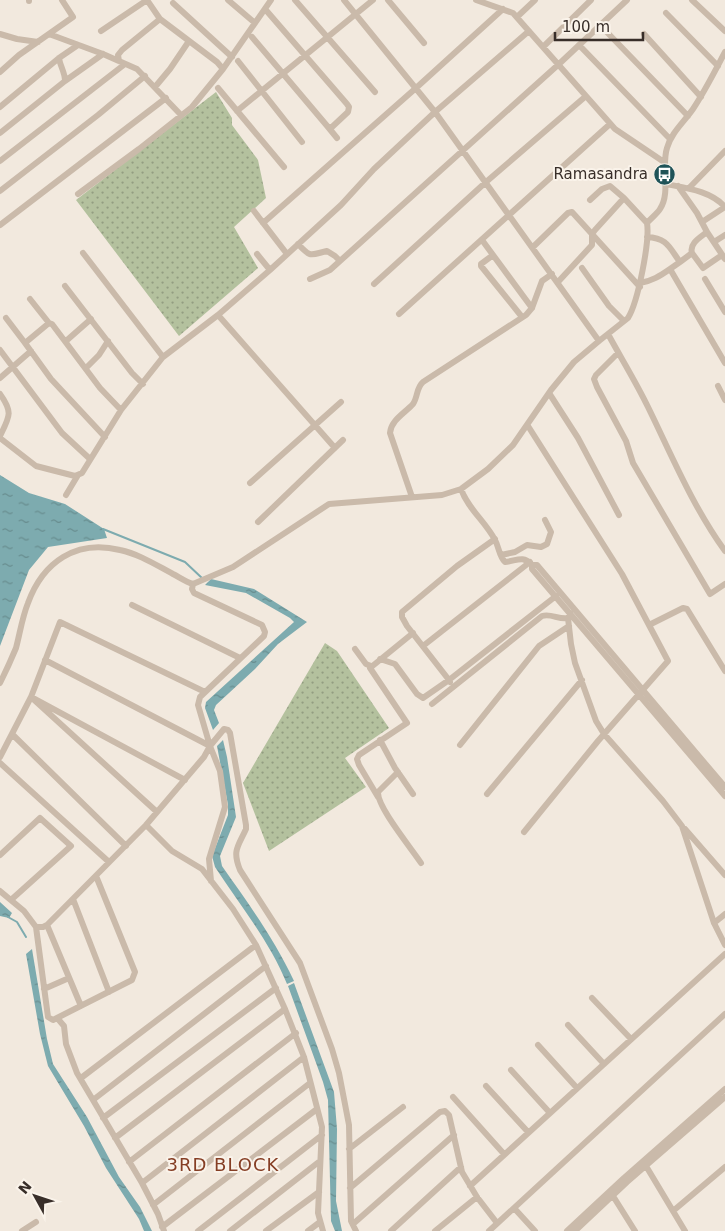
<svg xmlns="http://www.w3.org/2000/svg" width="725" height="1231" viewBox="0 0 725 1231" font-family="'DejaVu Sans',sans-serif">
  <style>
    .grass { fill: url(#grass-dots) }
    .water { fill: url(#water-ripples) }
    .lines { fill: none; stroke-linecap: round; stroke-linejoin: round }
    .stream { stroke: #7dabaf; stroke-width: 2 }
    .minor { stroke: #cabaaa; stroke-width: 6 }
    .labels { text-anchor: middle; stroke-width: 4; stroke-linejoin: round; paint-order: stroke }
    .poi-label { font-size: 15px; fill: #382e29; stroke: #faf3ea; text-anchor: end }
    .quarter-label { font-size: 18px; letter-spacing: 1px; fill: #853e24; stroke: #faf3ea }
  </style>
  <defs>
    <pattern id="grass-dots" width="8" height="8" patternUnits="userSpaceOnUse" patternTransform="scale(1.25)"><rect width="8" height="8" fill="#b4c19e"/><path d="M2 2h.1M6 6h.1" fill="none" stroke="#939d81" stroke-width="1.8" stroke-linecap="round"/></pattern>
    <pattern id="water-ripples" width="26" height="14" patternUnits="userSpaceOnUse" patternTransform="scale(1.25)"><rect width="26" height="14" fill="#7dabaf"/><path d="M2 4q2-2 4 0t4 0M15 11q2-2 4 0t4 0" fill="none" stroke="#678c8e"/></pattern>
  </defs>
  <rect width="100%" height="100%" fill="#f2e9de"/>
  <path class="grass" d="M216 92 232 118V125L258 160 266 198 234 227 258 268 179 336 76 200Z
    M325 643 337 651 389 728 345 758 366 787 269 851 243 783Z"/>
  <path class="water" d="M0 475 29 493 65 504 104 529 107 538 48 547 29 570 0 646Z
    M211 579 254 589 307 622 278 644 255 669 216 705 214 710 219 723 213 730 205 708 206 702 294 622 290 618 246 593 205 585Z
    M223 740 227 757 236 817 220 856 222 866C248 903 275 940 294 981L287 984C270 942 240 905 215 867L212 856 228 815V805L217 746Z
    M0 902 12 913 9 918 0 916Z
    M32 949 47 1039 53 1064 87 1117 119 1177 140 1207 152 1231H144L139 1219 106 1168 84 1126 48 1066 40 1034 26 954Z
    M294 983 334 1092 337 1129 336 1201 342 1231H335L331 1221 328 1100 323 1082 288 986Z"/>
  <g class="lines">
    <path class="stream" d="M103 529 185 562 203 579
      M8 917 17 922 26 937"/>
    <path class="minor" d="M29 0V1
      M147 0 160 19 217 62 223 69
      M228 0 255 23
      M295 0 375 92
      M344 0 435 112 599 341
      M388 0 424 43
      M476 0 513 13 615 129 664 162
      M692 0 725 31
      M173 3 232 57
      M666 13 718 66
      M517 17 535 0
      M600 25 688 116
      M101 31 147 0
      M0 34 17 39 38 42
      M49 34 103 54 137 69 181 115
      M644 34 701 97
      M252 37 328 127H332L348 112 349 107 347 104 265 9
      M579 45 670 139
      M543 47 591 0
      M119 61 118 55 122 50 160 19
      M238 61 302 142
      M0 72 19 55 73 17 62 0
      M65 81 103 54
      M155 87 170 69 189 41
      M218 88 284 167
      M0 107 59 58 78 45
      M237 111 373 0
      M328 127 337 138
      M0 133 65 81C65 72 60 66 59 58
      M0 161 125 64
      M666 184C686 188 711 191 725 207
      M678 186 697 213 707 232C701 237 689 243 692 253L680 262
      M689 188 725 151
      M0 191 98 115 145 76
      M78 194 139 149 192 107 223 69 271 0
      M590 200 602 189 610 186 624 198 647 223
      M254 211 287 254
      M702 222 725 207
      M263 223 416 88 503 9
      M0 225 166 98
      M707 232 725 259
      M647 237C667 238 669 247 680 262L670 269 725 363
      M482 240 532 308
      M714 242 725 235
      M298 244C311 258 310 255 327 251L335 256 340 261
      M533 247 568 213 572 212 640 287
      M83 253 163 357
      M692 253 703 268 722 255
      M257 254 270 270
      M493 255 481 264V266L522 317
      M582 268 609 306 624 321
      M310 279 330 270 559 64 627 0
      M705 279 725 312
      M558 282 592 245V234L595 230 624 198
      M640 283C652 281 660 276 670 269
      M374 284 486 182 586 96
      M65 286 132 373 143 384
      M30 299 49 323
      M399 314 610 124
      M218 315 335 448
      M6 318 25 343
      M608 334C621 358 636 382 648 407 672 456 693 507 725 551
      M66 341 91 319
      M0 350 62 433 90 459
      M618 353 596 375 594 379 597 387 626 441 633 463 710 594 725 584
      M86 368 99 355 108 341
      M0 378 31 351
      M718 386 725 400
      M549 393 578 438 619 515
      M0 394C13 412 10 416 0 436
      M105 437 51 379 25 343 49 323 52 324 100 388 121 410
      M0 438 36 466 75 476 82 473 121 410 163 357 218 315 270 270 341 205 374 169 435 112 529 31
      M250 483 341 402
      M461 489C468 509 485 521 495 540 499 547 499 556 505 562 516 561 523 555 531 564
      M66 495 78 475
      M412 497 390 433C391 420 405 413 413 404 418 397 416 388 423 382L526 315 532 308 542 281 552 274
      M258 522 343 440
      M495 539 457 566 402 612V617L407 626 449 680 556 596
      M501 555 515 552 527 545 541 547 547 544 551 532 545 520
      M132 605 240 658
      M570 613 568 618 571 644 575 663 596 721 604 734 663 801 682 826 714 923 725 945
      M649 625 683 608 687 609 725 671
      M423 646 530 562
      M355 649 366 664 371 666
      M380 659 395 664 417 694 423 698 449 680 450 682
      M45 660 210 746 220 771 225 807 209 859 211 881
      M0 683C6 671 11 660 16 648 20 633 22 618 28 603 43 562 76 539 120 550 139 554 156 565 173 574 179 577 186 582 193 584L233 567 329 504 442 495 461 489 488 469 513 445 551 390 574 362 599 341 628 318C638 302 650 241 647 223 651 218 657 214 660 209 671 193 661 166 667 148 671 133 684 122 693 109 705 91 715 71 725 52
      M432 704 542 616C551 613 559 620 568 618
      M12 734 126 846
      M380 740 395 768 413 794
      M460 745 539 646 569 626
      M210 746 224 729 228 730 230 733 246 825V829C238 847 232 850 240 870L300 963 332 1049 339 1073 349 1125 351 1221 356 1231
      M0 757 31 697 157 812
      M0 763 109 862
      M398 772 378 792C377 807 412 849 421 863
      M185 780 31 697 60 622 205 692
      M725 787 537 565H532V569L725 796
      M487 794 582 680
      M378 797 359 765 357 759 359 755 407 723 370 668 413 633
      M146 825 172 851 202 869 233 909 256 945 285 1009 304 1057 322 1127 318 1213 323 1231
      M685 829 725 875
      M524 832 598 741 668 661 622 574 528 426
      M0 855 40 818 71 846 12 899
      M0 891 24 911 36 927 48 1017 53 1020 132 980 135 972 96 876
      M73 899 109 992
      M714 923 725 914
      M47 925 81 1006
      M36 927H43L47 925 146 825 204 757 210 746 198 705 200 697 264 636 265 632 262 625 194 593 192 589 193 584
      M44 989 69 978
      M592 998 631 1039
      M58 1019 64 1026 66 1044 77 1073 142 1183 158 1214 164 1231
      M568 1025 604 1064
      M538 1045 577 1088
      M511 1070 550 1113
      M81 1078 256 945
      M486 1086 528 1132
      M453 1097 504 1154
      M93 1100 266 966
      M103 1118 276 988
      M115 1138 285 1009
      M349 1149 403 1107
      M129 1162 296 1033
      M646 1166 685 1231
      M142 1183 304 1057
      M470 1186 725 954
      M350 1188 440 1112 445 1111 449 1115 462 1172 477 1197 497 1223
      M613 1196 635 1231
      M153 1205 310 1083
      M514 1208 535 1231
      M673 1211 725 1167
      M353 1224 454 1135
      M162 1227 317 1109
      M22 1231 36 1222
      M198 1231 322 1135
      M230 1231 320 1161
      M266 1231 319 1192
      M308 1231 320 1222
      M391 1231 461 1167
      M435 1231 477 1197
      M489 1231 725 1014
      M567 1231 624 1178 725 1089
      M575 1231 627 1182 725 1097"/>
  </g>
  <defs>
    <symbol id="bus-disc" viewBox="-11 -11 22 22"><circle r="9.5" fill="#1f5358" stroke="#faf3ea"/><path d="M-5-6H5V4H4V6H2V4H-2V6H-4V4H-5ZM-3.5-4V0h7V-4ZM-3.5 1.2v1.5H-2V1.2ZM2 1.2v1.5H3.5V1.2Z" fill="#fff"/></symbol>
  </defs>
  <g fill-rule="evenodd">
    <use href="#bus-disc" x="652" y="162" width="25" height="25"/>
  </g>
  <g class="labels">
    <g class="poi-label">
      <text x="648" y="179">Ramasandra</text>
    </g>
    <g class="quarter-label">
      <text x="223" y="1171">3RD BLOCK</text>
    </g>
  </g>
  <g transform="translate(35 1196) rotate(310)" stroke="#faf3ea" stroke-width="4" paint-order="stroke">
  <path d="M0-4L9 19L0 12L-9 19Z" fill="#382e29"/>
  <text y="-8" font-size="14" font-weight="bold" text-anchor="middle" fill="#382e29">N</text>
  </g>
  <path d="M555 32v8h88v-8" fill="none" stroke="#382e29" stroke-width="2.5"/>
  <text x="562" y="32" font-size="15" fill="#382e29" stroke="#faf3ea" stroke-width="4" paint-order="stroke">100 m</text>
</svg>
